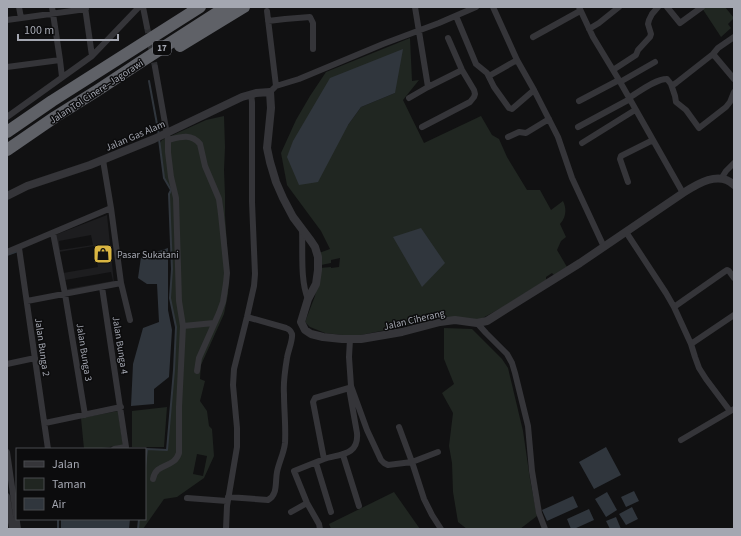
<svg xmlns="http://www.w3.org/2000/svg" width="741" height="536" viewBox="0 0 741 536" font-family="'Source Sans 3',sans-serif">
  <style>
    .built { fill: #1d1d1f; fill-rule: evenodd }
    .green { fill: #202621; fill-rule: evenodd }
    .water { fill: #30363d }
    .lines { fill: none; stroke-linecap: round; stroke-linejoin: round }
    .stream { stroke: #30363d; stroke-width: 2 }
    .minor-tunnel { stroke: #2e2f32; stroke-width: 6; stroke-dasharray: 6 3; stroke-linecap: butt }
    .minor { stroke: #353539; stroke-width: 6 }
    .tertiary { stroke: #353539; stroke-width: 8 }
    .motorway { stroke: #5f6167; stroke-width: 12 }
    .labels { text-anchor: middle; stroke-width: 3; stroke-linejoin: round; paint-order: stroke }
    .shield { fill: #0c0c0d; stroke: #767880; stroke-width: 1 }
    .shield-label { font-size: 9px; font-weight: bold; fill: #a4a7b1 }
    .street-label { font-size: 10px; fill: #a4a7b1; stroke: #0c0c0d }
    .poi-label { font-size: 10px; fill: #a4a7b1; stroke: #0c0c0d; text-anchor: start }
  </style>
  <rect width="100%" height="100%" fill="#111112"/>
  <path class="built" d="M107 215 114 283 65 291 55 235ZM91 235 93 245 60 250 59 241ZM94 246 98 267 63 273 59 252ZM111 272 113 281 67 289 65 280Z"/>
  <path class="green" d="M703 7H725L734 18 728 24 731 28 721 37 702 8Z
    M410 38 412 81 419 80 403 100 424 143 481 116 492 135 499 139 507 157 527 190H540L551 210 563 201C567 209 566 218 560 224L566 237 561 241 557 250 567 267 554 275 552 273 546 277V280L503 307 479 320 445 318 426 321 386 330 361 335H342L325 333 310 327 305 322 315 296 320 268 331 267V268L339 267 340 258 331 260V263L321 265 319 253 330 249 321 231 287 185 281 153 296 120 310 96 326 72ZM330 78 395 93 361 107 348 125Z
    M224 116 225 147 224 170 225 195V215L229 275 228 294 224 314 201 365 200 379 205 381 200 401 207 411 209 426 212 429 214 456 204 478 177 497 164 499 143 529H138L139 519H145V468L147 449 167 450 174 370 176 327 170 298 172 269 169 194 171 190 164 178 160 143 162 140 206 120ZM197 454 207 456 203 476 193 474Z
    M444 328 472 329 502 359 508 368 523 431 530 479 537 516 520 529H467L458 522 453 492 452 463 449 446 453 413 442 393 454 384 444 359Z
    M167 407 164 447H132V411Z
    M118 411 123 445 96 449H84L81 418Z
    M394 492 420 529H331L329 524Z"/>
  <path class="water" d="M403 49 395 93 361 107 348 125 318 182 299 185 287 157 293 141 330 78Z
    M421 228 445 263 422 287 393 237Z
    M168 248V310L172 330 169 377 154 389V404L131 406 133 364 143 328 159 322 157 284H147L138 278 141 257Z
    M606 447 621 475 594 489 579 462Z
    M634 491 639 501 626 507 621 497Z
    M607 492 617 510 606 517 595 499Z
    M573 496 578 507 547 521 542 510Z
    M632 507 638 519 626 525 619 514Z
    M589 509 594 520 574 529H571L567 519Z
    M616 517 621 529H610L606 521Z
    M61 519H130L129 529H61Z"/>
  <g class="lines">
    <path class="stream" d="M149 81 159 135
      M7 255 18 251
      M145 468 147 449 167 450 174 370 176 327 170 298 172 269 169 194 171 190 164 178 159 139
      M58 519V529
      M138 529 139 519"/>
    <path class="minor-tunnel" d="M147 27 155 67"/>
    <path class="minor" d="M19 7 21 18
      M52 7 60 60 62 77
      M85 7 92 56
      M143 7 147 27
      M415 7 428 87
      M493 7 517 60 534 90 558 137 572 178 604 247
      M579 7 593 37 619 80 683 193
      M667 7 680 23 702 7
      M267 11 276 86
      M456 16 476 64 487 73 494 87 509 108 512 109 534 90
      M7 20 86 9
      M268 21 285 19 310 17 313 23V49
      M589 29 599 23 619 7
      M533 37 580 11
      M713 54 734 79
      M7 67 60 60
      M613 70 636 55 638 50 650 37 651 34 648 24 649 20 652 14 658 7
      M489 76 517 60
      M620 82 655 62
      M671 84 675 96 676 102 686 110 699 128 726 107 730 102 734 92
      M270 92 276 86 299 79 383 44 439 23 476 7
      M409 98 428 87 462 70
      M629 98C639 92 655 79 667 79L671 84 673 85 676 83 713 54 718 48 734 37
      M579 101 619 80
      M7 117 92 56 139 7
      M422 127 470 102 474 97 475 94 474 90 462 70 448 38
      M578 127 630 99
      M508 137 519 132 526 133 549 119
      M168 140C180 137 191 133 200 144L205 166 219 199 221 214 227 273 226 283 223 302 219 313 199 358 197 371
      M582 143 635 110
      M103 160 111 208 121 283 130 320
      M721 179 726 171 734 163
      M628 182 620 159 621 156 653 140
      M302 229C303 251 300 280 308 299
      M626 232 666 293 674 307 691 344 695 357 699 368 706 379 730 411
      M53 233 65 294 85 415
      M19 248 48 449
      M7 252 111 208
      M102 287 126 447 114 449
      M27 301 121 283
      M674 307 724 272 727 270 729 271 734 278
      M477 323 486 333 507 354 512 363 515 373 528 426 532 471 539 513 545 529
      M183 326 214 323
      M350 339 349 357 351 386 367 430 381 460 384 463 388 465 412 462 438 452
      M691 344 734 315
      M7 364 35 358
      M45 423 121 407
      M399 427 412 462 424 499 432 515 441 529
      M681 440 734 409
      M7 452 18 529
      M343 455 359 506
      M324 459 313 402 315 398 349 388 351 386
      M316 463 331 512
      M153 479C156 462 174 469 179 453V407L183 326 179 301 176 198 171 177 168 152V140L155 67
      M7 496 12 529
      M228 497 268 500C278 495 275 482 277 472 279 462 284 453 285 443 286 427 284 410 284 394 283 382 285 370 287 358 288 351 293 340 292 334 291 331 289 329 286 328L247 317
      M187 498 227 501
      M291 512 307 503
      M226 529 227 506 237 447V428L233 385 234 369 247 317 254 286 255 274 252 202V102L251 94
      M320 529 319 524 307 503 294 471C304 467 314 463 324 459 339 454 359 456 357 433L349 388"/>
    <path class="tertiary" d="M7 196 27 186 90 165 154 139 242 97 256 93 270 92 271 108 267 148 270 162 276 182 283 198 293 217 311 241 315 247 318 257V270L316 284 308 299 301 322 305 330 311 334 323 337 342 339H361L402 332 440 322 455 320 477 323 487 321 580 263 683 193C697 184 719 170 734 185"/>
    <path class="motorway" d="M180 46 244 7
      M7 132 52 101 200 7
      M7 150 55 117 98 90 139 63 226 7"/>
  </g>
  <defs>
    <symbol id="shop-square" viewBox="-11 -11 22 22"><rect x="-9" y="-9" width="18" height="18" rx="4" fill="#dab642" stroke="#0c0c0d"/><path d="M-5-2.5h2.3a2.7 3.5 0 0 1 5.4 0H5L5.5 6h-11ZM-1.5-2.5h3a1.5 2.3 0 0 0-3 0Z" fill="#111"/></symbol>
  </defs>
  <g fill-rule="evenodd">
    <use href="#shop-square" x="92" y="243" width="22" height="22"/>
  </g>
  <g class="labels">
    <rect class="shield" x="153" y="41" width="18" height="14" rx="3"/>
    <g class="shield-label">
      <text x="162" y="51">17</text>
    </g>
    <g class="street-label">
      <text transform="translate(96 91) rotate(-33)" y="4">Jalan Tol Cinere–Jagorawi</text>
      <text transform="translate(135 135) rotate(-23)" y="4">Jalan Gas Alam</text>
      <text transform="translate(414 319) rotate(-13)" y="4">Jalan Ciherang</text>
      <text transform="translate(121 345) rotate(81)" y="4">Jalan Bunga 4</text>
      <text transform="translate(43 347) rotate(82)" y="4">Jalan Bunga 2</text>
      <text transform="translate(85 352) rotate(81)" y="4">Jalan Bunga 3</text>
    </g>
    <g class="poi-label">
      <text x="117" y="258">Pasar Sukatani</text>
    </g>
  </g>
  <rect width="741" height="536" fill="none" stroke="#a4a7b1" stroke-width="16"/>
  <rect x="16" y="448" width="130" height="72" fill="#0c0c0d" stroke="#494a4f"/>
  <rect x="24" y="461" width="20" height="6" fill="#353539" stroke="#494a4f"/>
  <text x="52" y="468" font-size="12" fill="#a4a7b1">Jalan</text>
  <rect x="24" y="478" width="20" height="12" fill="#202621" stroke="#494a4f"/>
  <text x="52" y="488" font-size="12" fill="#a4a7b1">Taman</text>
  <rect x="24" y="498" width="20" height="12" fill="#30363d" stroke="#494a4f"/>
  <text x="52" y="508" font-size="12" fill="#a4a7b1">Air</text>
  <path d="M18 34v6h100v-6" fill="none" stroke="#a4a7b1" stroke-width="2"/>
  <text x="24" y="34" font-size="12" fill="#a4a7b1" stroke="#0c0c0d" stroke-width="3" paint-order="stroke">100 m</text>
</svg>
